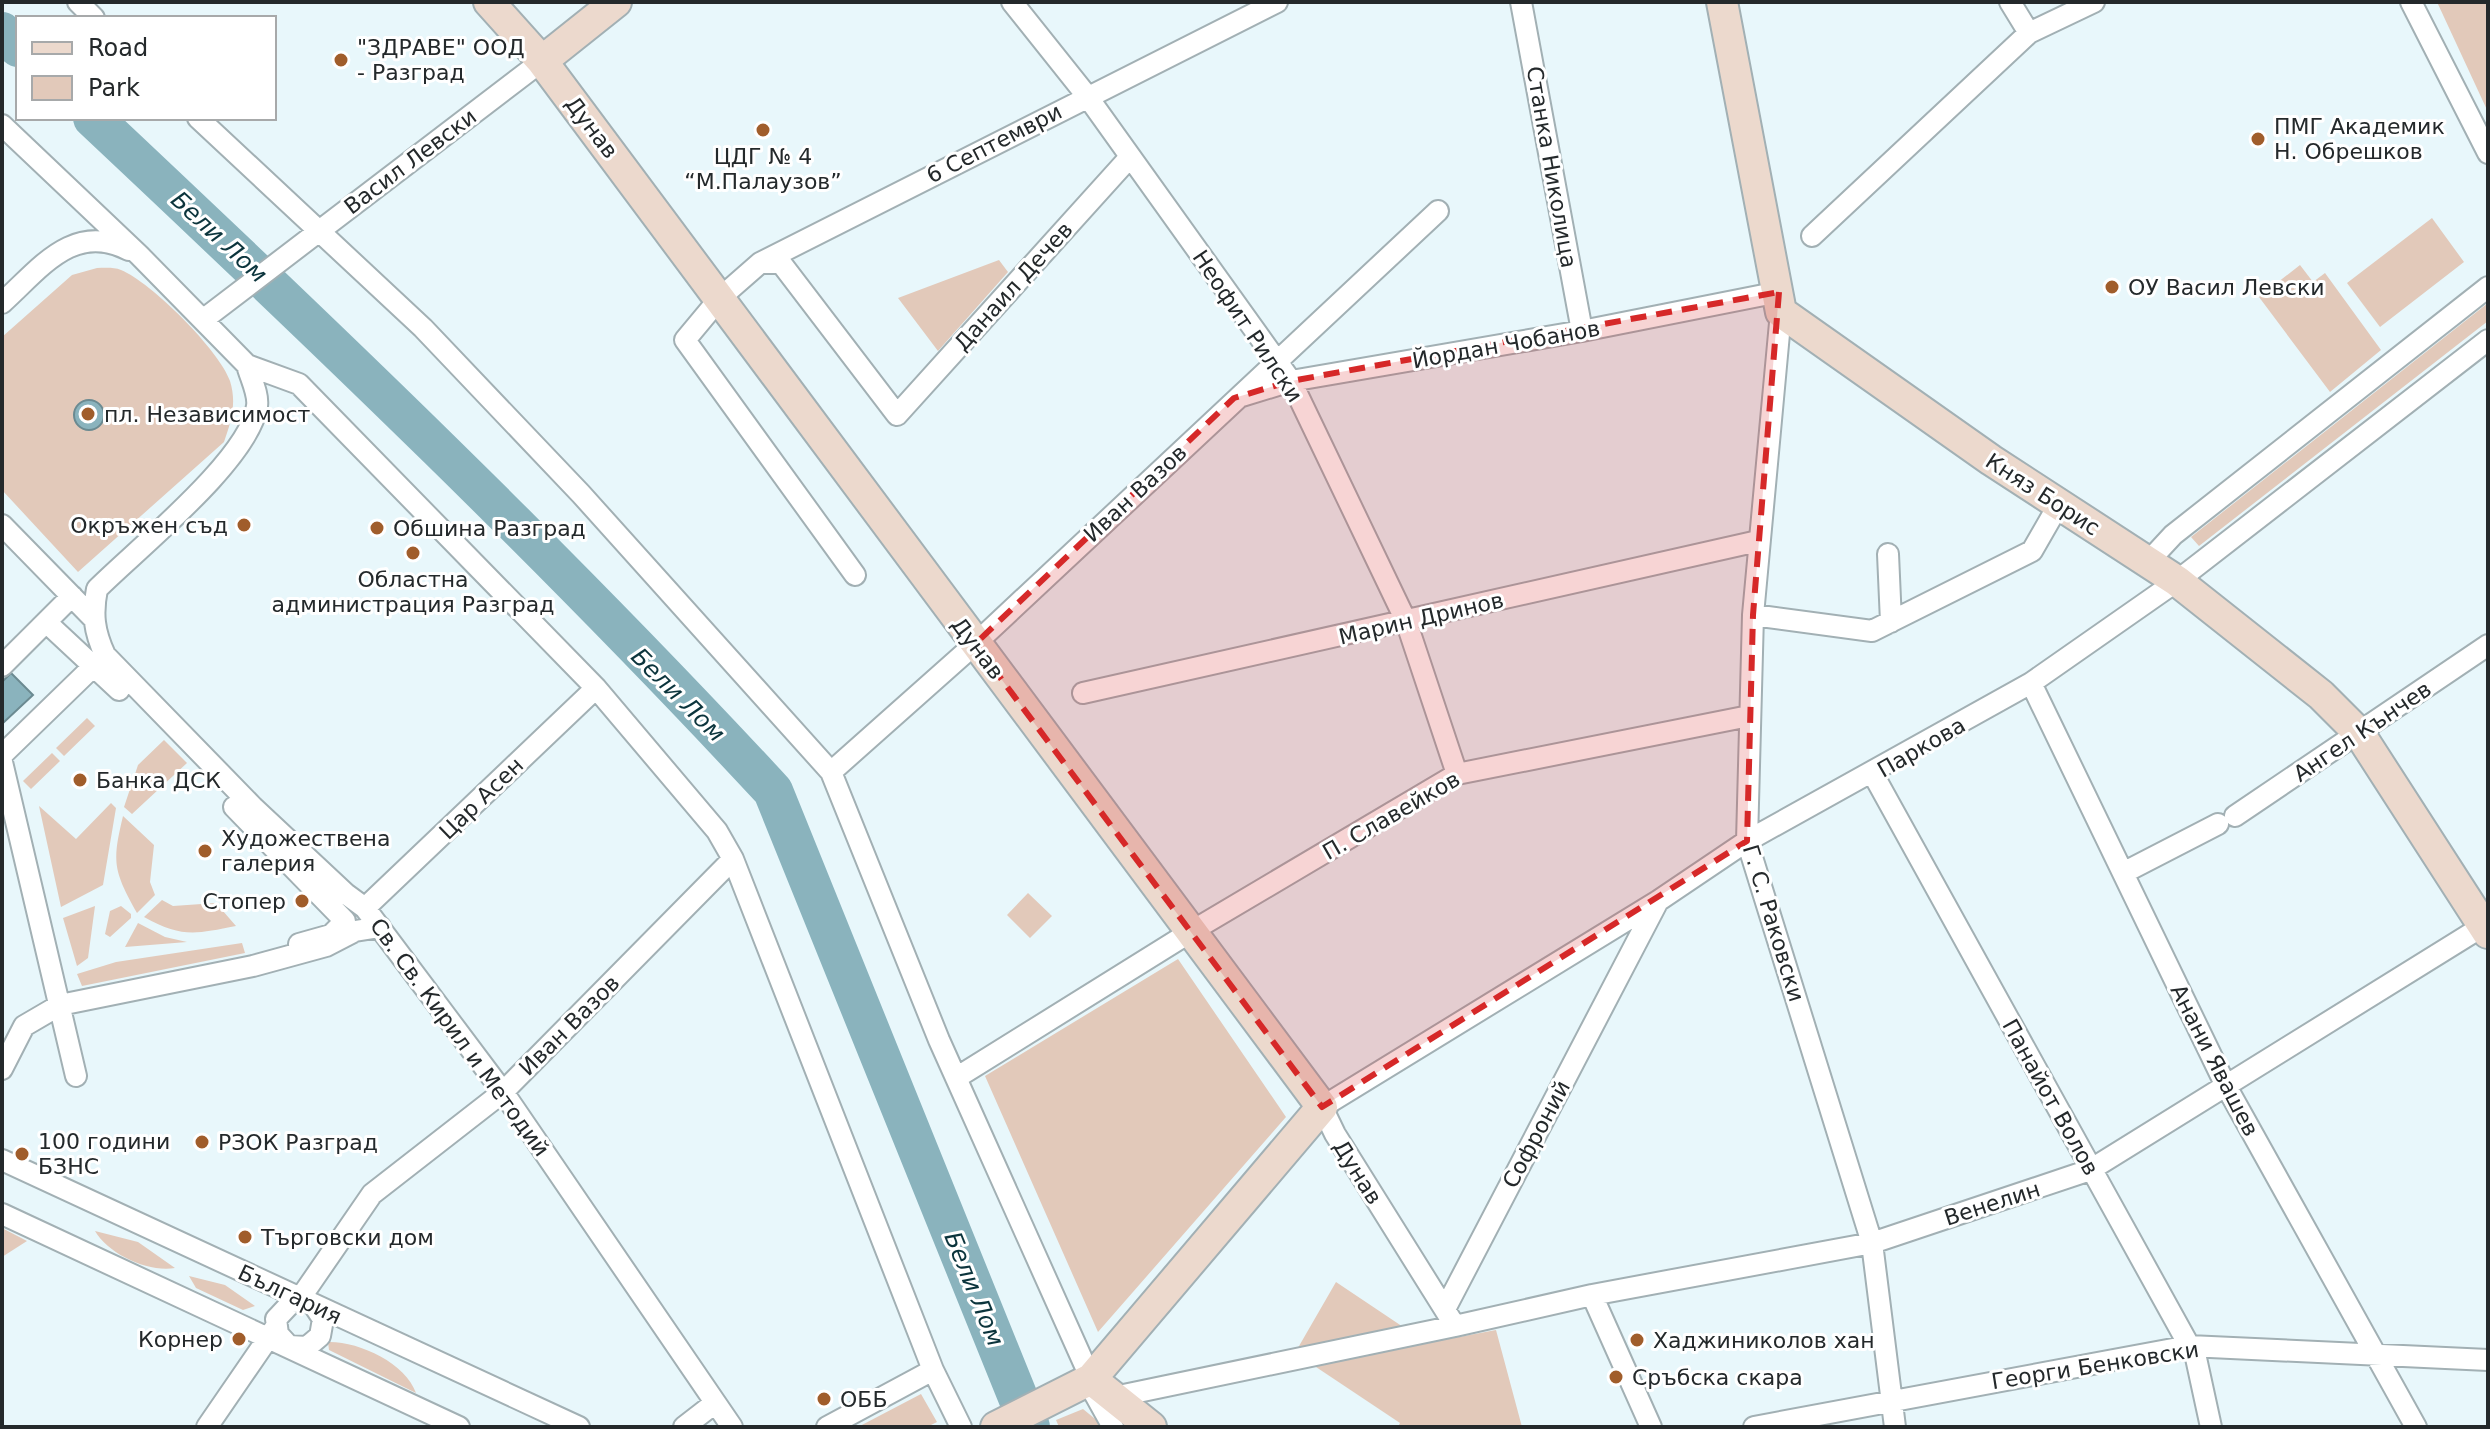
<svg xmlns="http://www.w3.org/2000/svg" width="2490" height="1429" viewBox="0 0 2490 1429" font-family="'DejaVu Sans',sans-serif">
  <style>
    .green { fill: #e2c9ba }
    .water { fill: #8ab3bd; stroke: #6b8a91; stroke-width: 2 }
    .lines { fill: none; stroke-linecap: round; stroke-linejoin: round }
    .river { stroke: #8ab3bd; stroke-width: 40 }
    .street-casing { stroke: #a2b0b4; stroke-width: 24 }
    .secondary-casing { stroke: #a2b0b4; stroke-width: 34 }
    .street { stroke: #fff; stroke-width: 20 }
    .secondary { stroke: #ecd9cd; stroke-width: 30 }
    .marked { fill: #d62828; fill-opacity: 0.2; stroke: #d62828; stroke-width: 6; stroke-dasharray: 16 10; stroke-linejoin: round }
    .poi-dot { fill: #a05d2b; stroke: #fff; stroke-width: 3 }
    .labels { text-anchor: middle; stroke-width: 6; stroke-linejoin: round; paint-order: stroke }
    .poi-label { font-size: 22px; fill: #24292b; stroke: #fff; text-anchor: start }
    .street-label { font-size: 22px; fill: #24292b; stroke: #fff }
    .water-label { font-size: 24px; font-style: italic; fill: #0b343c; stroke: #fff }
  </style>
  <rect width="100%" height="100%" fill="#e8f7fb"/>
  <path class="green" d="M2437 2H2488V112Z
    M2432 218 2464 262 2380 327 2347 283Z
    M999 260 1008 272 938 351 898 298Z
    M2300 265 2313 282 2325 273 2381 350 2330 392 2259 297Z
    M97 268C104 268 114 267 121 270 151 282 220 351 230 381 237 403 231 422 224 442L78 572 2 490V337L72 275Z
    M2488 303V321L2199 546 2191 537Z
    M87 718 95 726 64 756 56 748Z
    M164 740 187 763 132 814 124 807 138 765Z
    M52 753 60 761 31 789 23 781Z
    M111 803 116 808 103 885 61 907 39 806 76 839Z
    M123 816 154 845 150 882 155 895 137 913C113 870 112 862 123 816Z
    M1028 893 1052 916 1030 938 1007 915Z
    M162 900 173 906 216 903 236 926C195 934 182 938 144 917Z
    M95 906 88 958 77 966 63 918Z
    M121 906 131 914V918L110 937 105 934 110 911Z
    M138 923 165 937 187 942 125 947Z
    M242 943 245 953 82 986 77 974 116 962Z
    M1178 959 1286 1117 1098 1332 985 1076Z
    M2 1228 27 1241 2 1257Z
    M95 1231 138 1242 175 1268C149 1273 108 1254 95 1231Z
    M189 1276 225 1285 255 1306 243 1310 196 1288Z
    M1336 1282 1427 1343 1496 1330 1522 1427H1398L1400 1423 1295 1353Z
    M328 1342C358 1341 406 1363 416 1393L329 1350Z
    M921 1394 937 1422 927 1427H858Z
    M1083 1409 1105 1427H1059L1056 1420Z"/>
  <path class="water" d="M74 415a15 15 0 1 1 30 0a15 15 0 1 1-30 0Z
    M11 673 33 695 2 724V682Z"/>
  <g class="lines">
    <path class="river" d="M2 32 18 47
      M93 118C325 336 556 557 773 791L1030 1427"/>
    <defs>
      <path id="street" d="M78 2 94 18
        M1012 2 1087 96 1291 381 1406 621 1457 774
        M1521 2 1582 331
        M2010 2 2029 33
        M2411 2 2488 153
        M198 118 423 328 581 494 831 772 939 1040 1091 1379
        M2 125 139 255 247 365 299 384 596 688 717 831 733 859 933 1370 961 1427
        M1812 236 2029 33 2094 2
        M760 263H781L897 415 1130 157
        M2 303C40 269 73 221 129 250
        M1781 312 1753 615 1747 841 1872 1243 1895 1427
        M204 319 542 61
        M2488 340 2177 581 2031 683 1747 841 1658 901 1322 1107 1335 1134 1455 1326 1592 1295 1872 1243 2090 1170 2488 923
        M247 365C250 377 259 394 257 406 250 459 137 549 97 589 92 614 94 631 105 655L253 807 346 894 365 908 503 1092 732 1427
        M1242 396 1291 381 1582 331 1779 292
        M2 525 93 618
        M1888 554 1891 622
        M2148 562 2173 535 2488 287
        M855 575 685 340 720 298 760 263 1277 2
        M1753 615 1872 631 2032 551 2059 504
        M46 622 119 690
        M2 666 72 596
        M2031 683 2226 1086 2416 1427
        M1083 693 1758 541
        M2 755 102 658
        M2 762 76 1076
        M831 772 975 644 1438 211
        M1873 774 2196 1358 2211 1427
        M234 807 345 921 331 935 299 944
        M2235 816 2488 645
        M2123 873 2218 824
        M365 908 596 688
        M2 1069 24 1026 60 1005 253 966 326 946 355 931 380 927
        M956 1078 1192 931 1457 774 1749 716
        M2 1160 579 1427
        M2 1214 459 1427
        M1592 1295 1651 1427
        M299 1300 372 1194 503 1092 733 859
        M307 1301 292 1302 276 1319 278 1334 289 1346 307 1347 320 1336 323 1319 313 1304
        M1445 1309 1658 901
        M1089 1384 1113 1427
        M1114 1397 1455 1326
        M207 1427 275 1328
        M684 1427 715 1403
        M827 1427 933 1370
        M1754 1427 2189 1346 2488 1360"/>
      <path id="secondary" d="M489 2 542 61 1322 1107 1091 1379 996 1427
        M1722 2 1781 312 1991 460 2177 581 2321 695 2359 733 2488 933
        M542 61 616 2
        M1091 1379 1151 1427"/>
    </defs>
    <use href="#street" class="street-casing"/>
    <use href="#secondary" class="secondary-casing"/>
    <use href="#street" class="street"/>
    <use href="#secondary" class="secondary"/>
  </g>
  <path class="marked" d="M1779 292 1753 615 1747 841 1322 1107 975 644 1234 398 1291 381Z"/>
  <g class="poi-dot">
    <circle cx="341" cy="60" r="8"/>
    <circle cx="763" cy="130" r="8"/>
    <circle cx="2258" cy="139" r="8"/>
    <circle cx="2112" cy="287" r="8"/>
    <circle cx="88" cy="414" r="8"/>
    <circle cx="244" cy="525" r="8"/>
    <circle cx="377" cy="528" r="8"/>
    <circle cx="413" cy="553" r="8"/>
    <circle cx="80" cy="780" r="8"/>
    <circle cx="205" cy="851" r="8"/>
    <circle cx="302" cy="901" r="8"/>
    <circle cx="202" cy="1142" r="8"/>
    <circle cx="22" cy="1154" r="8"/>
    <circle cx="245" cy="1237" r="8"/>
    <circle cx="239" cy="1339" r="8"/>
    <circle cx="1637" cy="1340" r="8"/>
    <circle cx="1616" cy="1377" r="8"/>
    <circle cx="824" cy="1399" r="8"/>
  </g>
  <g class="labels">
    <g class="poi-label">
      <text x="357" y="55">"ЗДРАВЕ" ООД<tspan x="357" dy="25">- Разград</tspan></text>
      <text x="2274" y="134">ПМГ Академик<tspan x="2274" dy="25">Н. Обрешков</tspan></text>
      <text x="763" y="164" text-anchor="middle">ЦДГ № 4<tspan x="763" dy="25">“М.Палаузов”</tspan></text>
      <text x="2128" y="295">ОУ Васил Левски</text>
      <text x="104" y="422">пл. Независимост</text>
      <text x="228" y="533" text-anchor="end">Окръжен съд</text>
      <text x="393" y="536">Обшина Разград</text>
      <text x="413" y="587" text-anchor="middle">Областна<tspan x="413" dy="25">администрация Разград</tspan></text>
      <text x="96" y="788">Банка ДСК</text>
      <text x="221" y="846">Художествена<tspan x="221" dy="25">галерия</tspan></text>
      <text x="286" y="909" text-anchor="end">Стопер</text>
      <text x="38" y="1149">100 години<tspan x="38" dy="25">БЗНС</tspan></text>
      <text x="218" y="1150">РЗОК Разград</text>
      <text x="261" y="1245">Търговски дом</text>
      <text x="223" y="1347" text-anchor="end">Корнер</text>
      <text x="1653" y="1348">Хаджиниколов хан</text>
      <text x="1632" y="1385">Сръбска скара</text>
      <text x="840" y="1407">ОББ</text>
    </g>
    <g class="street-label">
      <text transform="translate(592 127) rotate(53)" y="8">Дунав</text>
      <text transform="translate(994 143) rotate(-27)" y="8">6 Септември</text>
      <text transform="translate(410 161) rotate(-37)" y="8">Васил Левски</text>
      <text transform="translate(1552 167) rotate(80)" y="8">Станка Николица</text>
      <text transform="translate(1013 286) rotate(-48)" y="8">Данаил Дечев</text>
      <text transform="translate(1248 326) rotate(56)" y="8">Неофит Рилски</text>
      <text transform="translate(1506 344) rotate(-10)" y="8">Йордан Чобанов</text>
      <text transform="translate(1135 493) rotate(-43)" y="8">Иван Вазов</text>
      <text transform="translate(2043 494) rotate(33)" y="8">Княз Борис</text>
      <text transform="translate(1421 618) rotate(-13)" y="8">Марин Дринов</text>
      <text transform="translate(978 648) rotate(53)" y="8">Дунав</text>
      <text transform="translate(2362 731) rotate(-34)" y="8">Ангел Кънчев</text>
      <text transform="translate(1921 747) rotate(-30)" y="8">Паркова</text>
      <text transform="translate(481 798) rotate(-44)" y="8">Цар Асен</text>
      <text transform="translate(1391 815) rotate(-30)" y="8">П. Славейков</text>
      <text transform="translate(1774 923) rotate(73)" y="8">Г. С. Раковски</text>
      <text transform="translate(569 1025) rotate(-45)" y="8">Иван Вазов</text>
      <text transform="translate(460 1037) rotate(54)" y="8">Св. Св. Кирил и Методий</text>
      <text transform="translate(2215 1060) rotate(63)" y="8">Анани Явашев</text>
      <text transform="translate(2051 1097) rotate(61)" y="8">Панайот Волов</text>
      <text transform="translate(1536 1134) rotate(-62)" y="8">Софроний</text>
      <text transform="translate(1358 1172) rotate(58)" y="8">Дунав</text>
      <text transform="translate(1992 1203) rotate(-18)" y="8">Венелин</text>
      <text transform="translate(290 1294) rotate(25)" y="8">България</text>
      <text transform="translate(2095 1365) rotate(-9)" y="8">Георги Бенковски</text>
    </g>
    <g class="water-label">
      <text transform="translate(219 237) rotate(43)" y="8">Бели Лом</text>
      <text transform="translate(678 695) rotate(45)" y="8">Бели Лом</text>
      <text transform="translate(974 1289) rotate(68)" y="8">Бели Лом</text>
    </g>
  </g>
  <rect width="2490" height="1429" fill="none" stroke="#24292b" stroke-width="8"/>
  <rect x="16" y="16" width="260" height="104" fill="#ffffff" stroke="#a7a9aa" stroke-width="2"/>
  <rect x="32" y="42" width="40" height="12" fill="#ecd9cd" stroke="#a7a9aa" stroke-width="2"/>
  <text x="88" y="56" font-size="24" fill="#24292b">Road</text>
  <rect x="32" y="76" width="40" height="24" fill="#e2c9ba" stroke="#a7a9aa" stroke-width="2"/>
  <text x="88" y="96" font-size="24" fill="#24292b">Park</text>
</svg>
